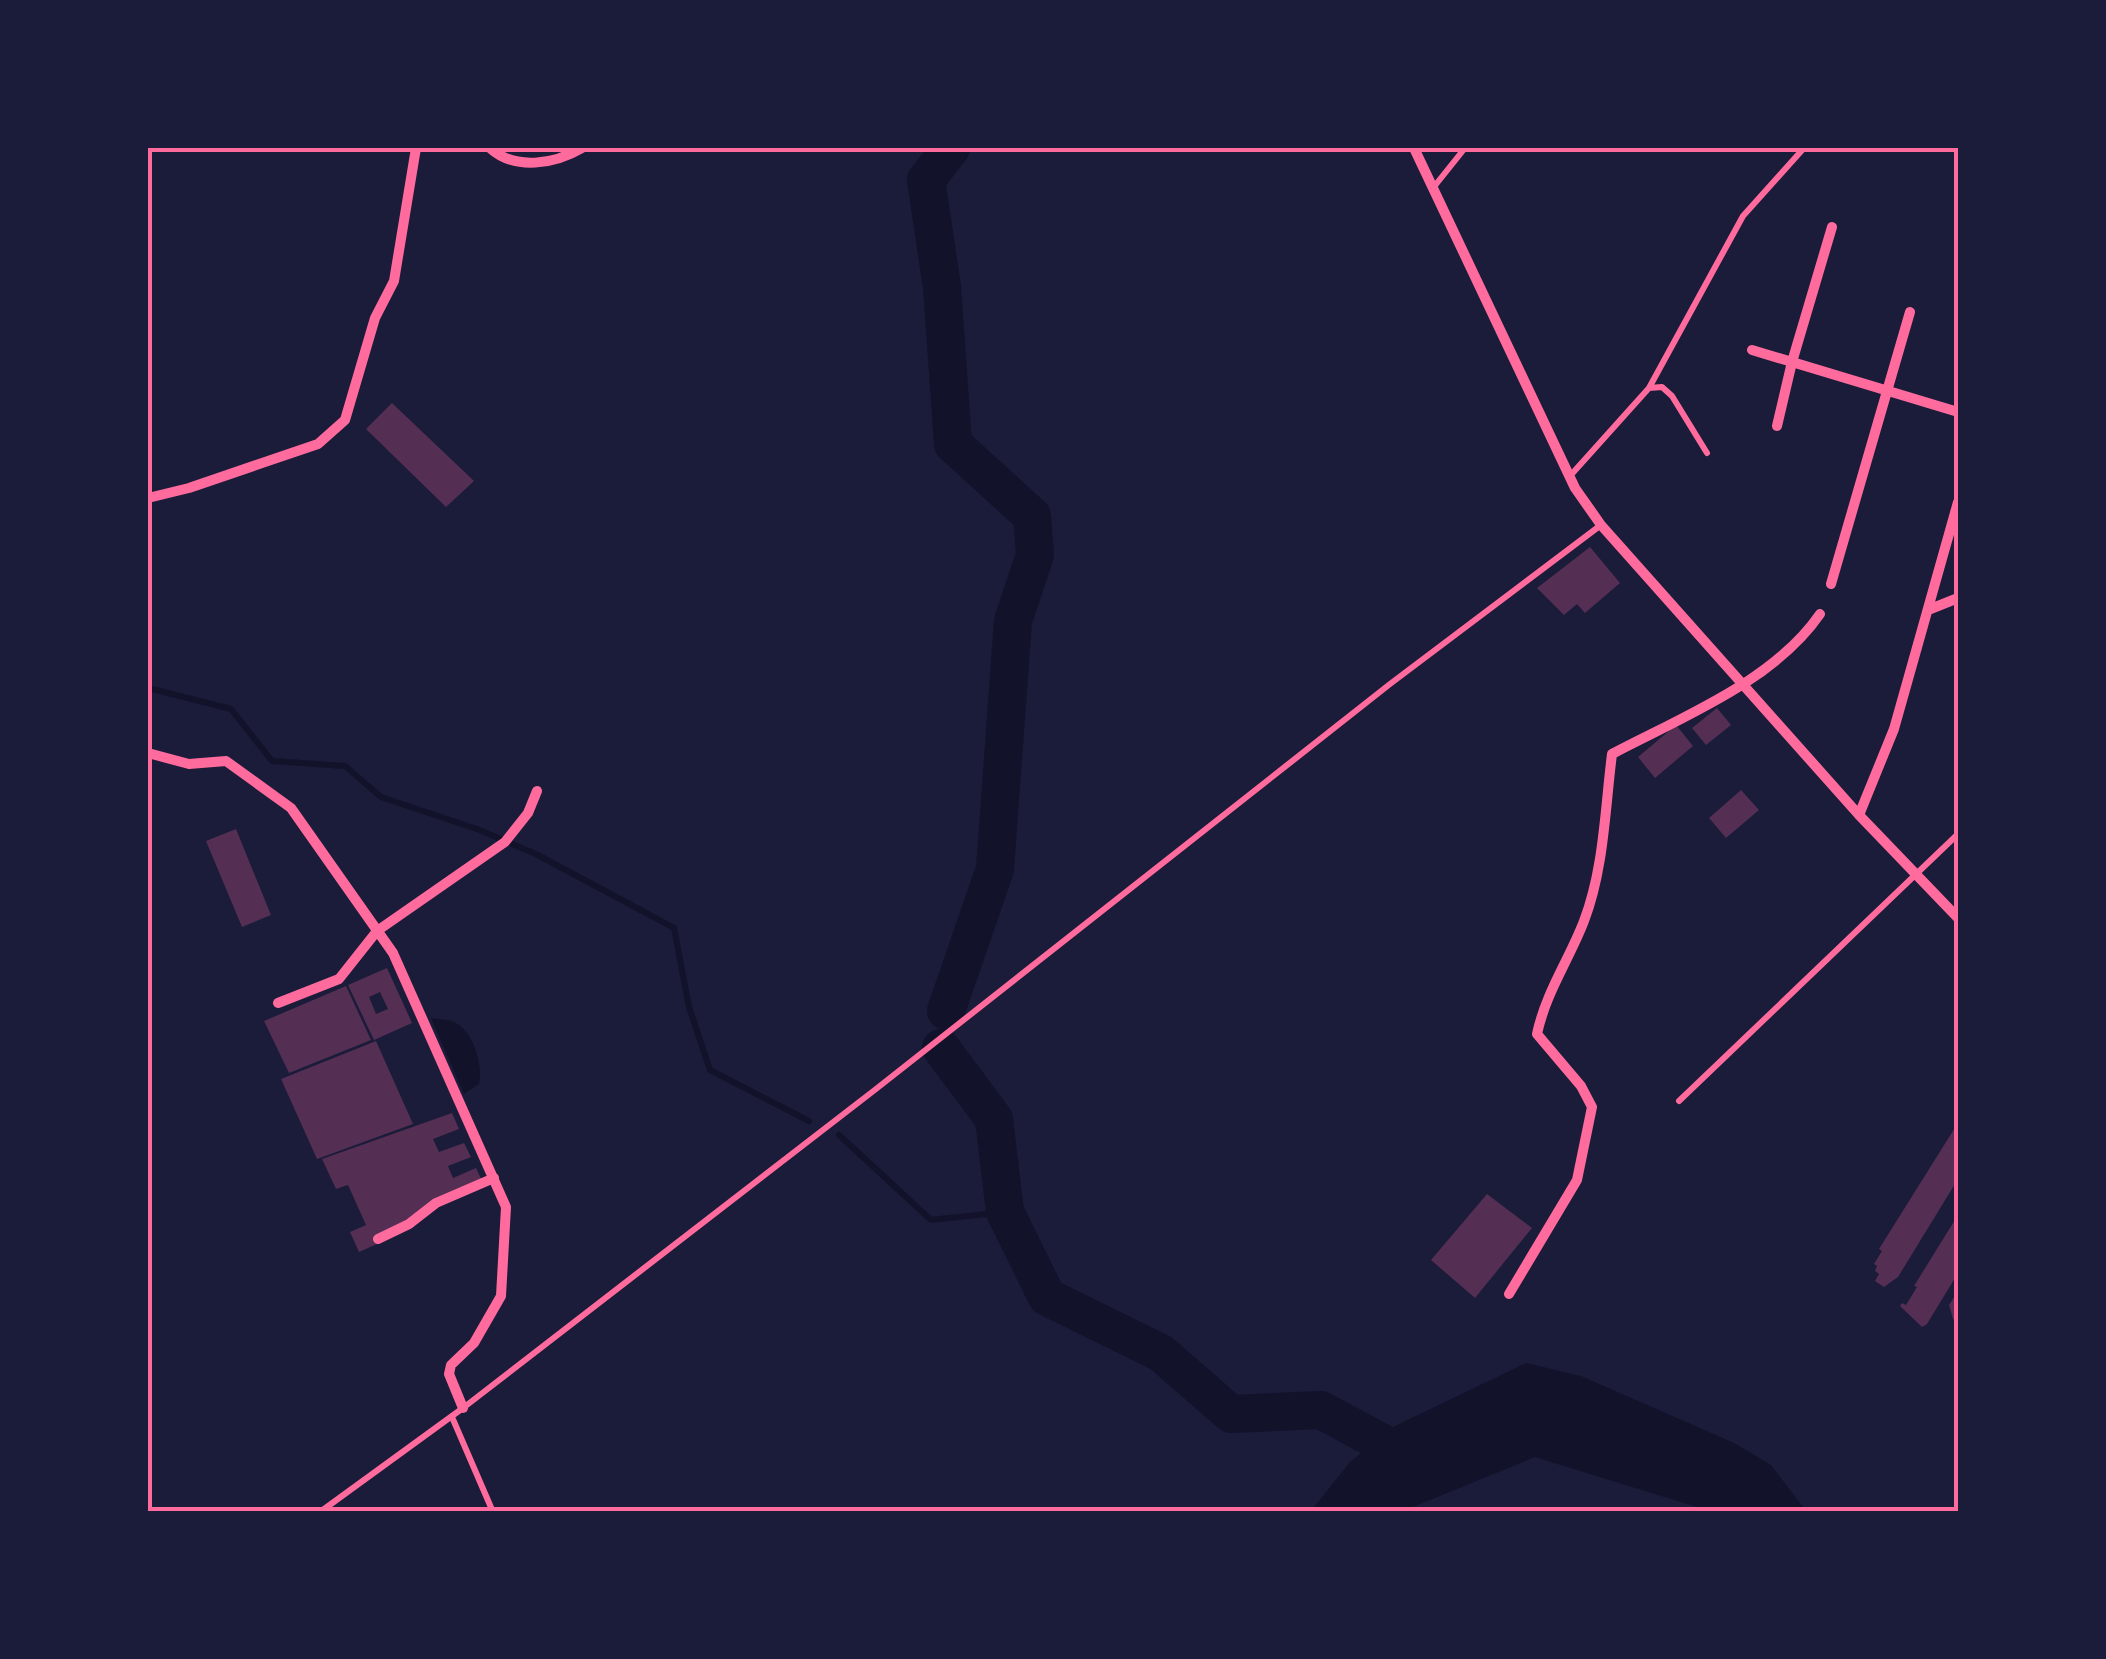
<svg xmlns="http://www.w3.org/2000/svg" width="2106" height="1659" viewBox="0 0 2106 1659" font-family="'Public Sans',sans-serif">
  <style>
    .water { fill: #12122b }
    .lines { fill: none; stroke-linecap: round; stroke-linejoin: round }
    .stream { stroke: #12122b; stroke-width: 6 }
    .river { stroke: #12122b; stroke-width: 38 }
    .building { fill: #542f53; fill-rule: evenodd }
    .service { stroke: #ff6b9d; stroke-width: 6 }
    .minor { stroke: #ff6b9d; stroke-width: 10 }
    .neatline { fill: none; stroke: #ff6b9d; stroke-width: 4 }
  </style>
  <rect width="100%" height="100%" fill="#1b1b3a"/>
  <path class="water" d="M431 1018C438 1019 449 1019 456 1023 474 1033 483 1065 479 1084L464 1094Z
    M1526 1363 1581 1376 1734 1443 1771 1465 1806 1511H1710L1535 1457 1403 1511H1311L1350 1462 1395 1426Z"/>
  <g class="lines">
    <path class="stream" d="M148 688 231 709 272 761 345 766 381 797 477 829 536 854 674 928 689 1007 710 1070 809 1121
      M839 1135 931 1220 1005 1212"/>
    <path class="river" d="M946 1011 995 869 1013 621 1035 555 1032 516 953 444 942 287 926 180 951 148
      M941 1048 994 1119 1005 1212 1047 1297 1161 1353 1231 1414 1321 1410 1397 1451 1418 1472"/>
  </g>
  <path class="building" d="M392 403 474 481 446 507 366 429Z
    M1590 547 1620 583 1585 613 1577 604 1564 615 1537 588Z
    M1717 708 1731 725 1706 745 1692 728Z
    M1676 725 1693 746 1655 778 1638 757Z
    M1741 790 1759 810 1726 838 1709 818Z
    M236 829 271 915 242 927 206 841Z
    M387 968 412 1023 374 1040 348 985ZM380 992 388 1009 376 1014 369 997Z
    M346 986 371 1040 289 1073 264 1021Z
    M376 1041 413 1124 317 1159 281 1079Z
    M452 1113 459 1129 433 1139 439 1152 464 1143 471 1157 448 1166 453 1178 476 1168 484 1185 426 1209 429 1215 409 1224 411 1229 359 1252 350 1232 366 1225 348 1185 336 1189 322 1159Z
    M1956 1126 1958 1179 1898 1277 1884 1287 1875 1281 1879 1274 1875 1271 1877 1266 1874 1264 1882 1251 1879 1249Z
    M1487 1194 1532 1228 1475 1298 1431 1260Z
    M1958 1215V1273L1927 1324 1922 1327 1900 1306 1902 1303 1906 1305 1917 1287 1914 1286Z
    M1958 1291V1323L1953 1319 1949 1305Z"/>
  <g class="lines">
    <path class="service" d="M1433 188 1465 148
      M1649 388 1662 387 1672 396 1707 453
      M1570 476 1649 388 1743 216 1804 148
      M1679 1101 1958 834
      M452 1417 493 1512
      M320 1512 463 1408 876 1089 1390 684 1601 525"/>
    <path class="minor" d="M490 148C515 171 555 164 582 148
      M1414 148 1575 488 1601 525 1859 815 1958 918
      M1752 350 1958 412
      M1777 426 1792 362 1832 227
      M148 498 189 488 318 444 345 420 375 318 394 281 416 148
      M1831 584 1910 312
      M1928 610 1958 598
      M148 753 189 764 226 761 291 808 393 953 506 1207 501 1296 474 1343 451 1365 449 1374 463 1408
      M1859 815 1894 729 1958 502
      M278 1003 339 979 377 931 505 842 528 813 537 791
      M378 1239 409 1224 436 1203 494 1178
      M1509 1294 1577 1180 1592 1107 1581 1086 1537 1034C1546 992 1569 960 1584 921 1604 869 1605 809 1612 754 1682 717 1774 681 1820 614"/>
  </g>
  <rect width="2106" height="1659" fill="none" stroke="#1b1b3a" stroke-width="300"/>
  <rect x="150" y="150" width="1806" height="1359" class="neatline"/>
</svg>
